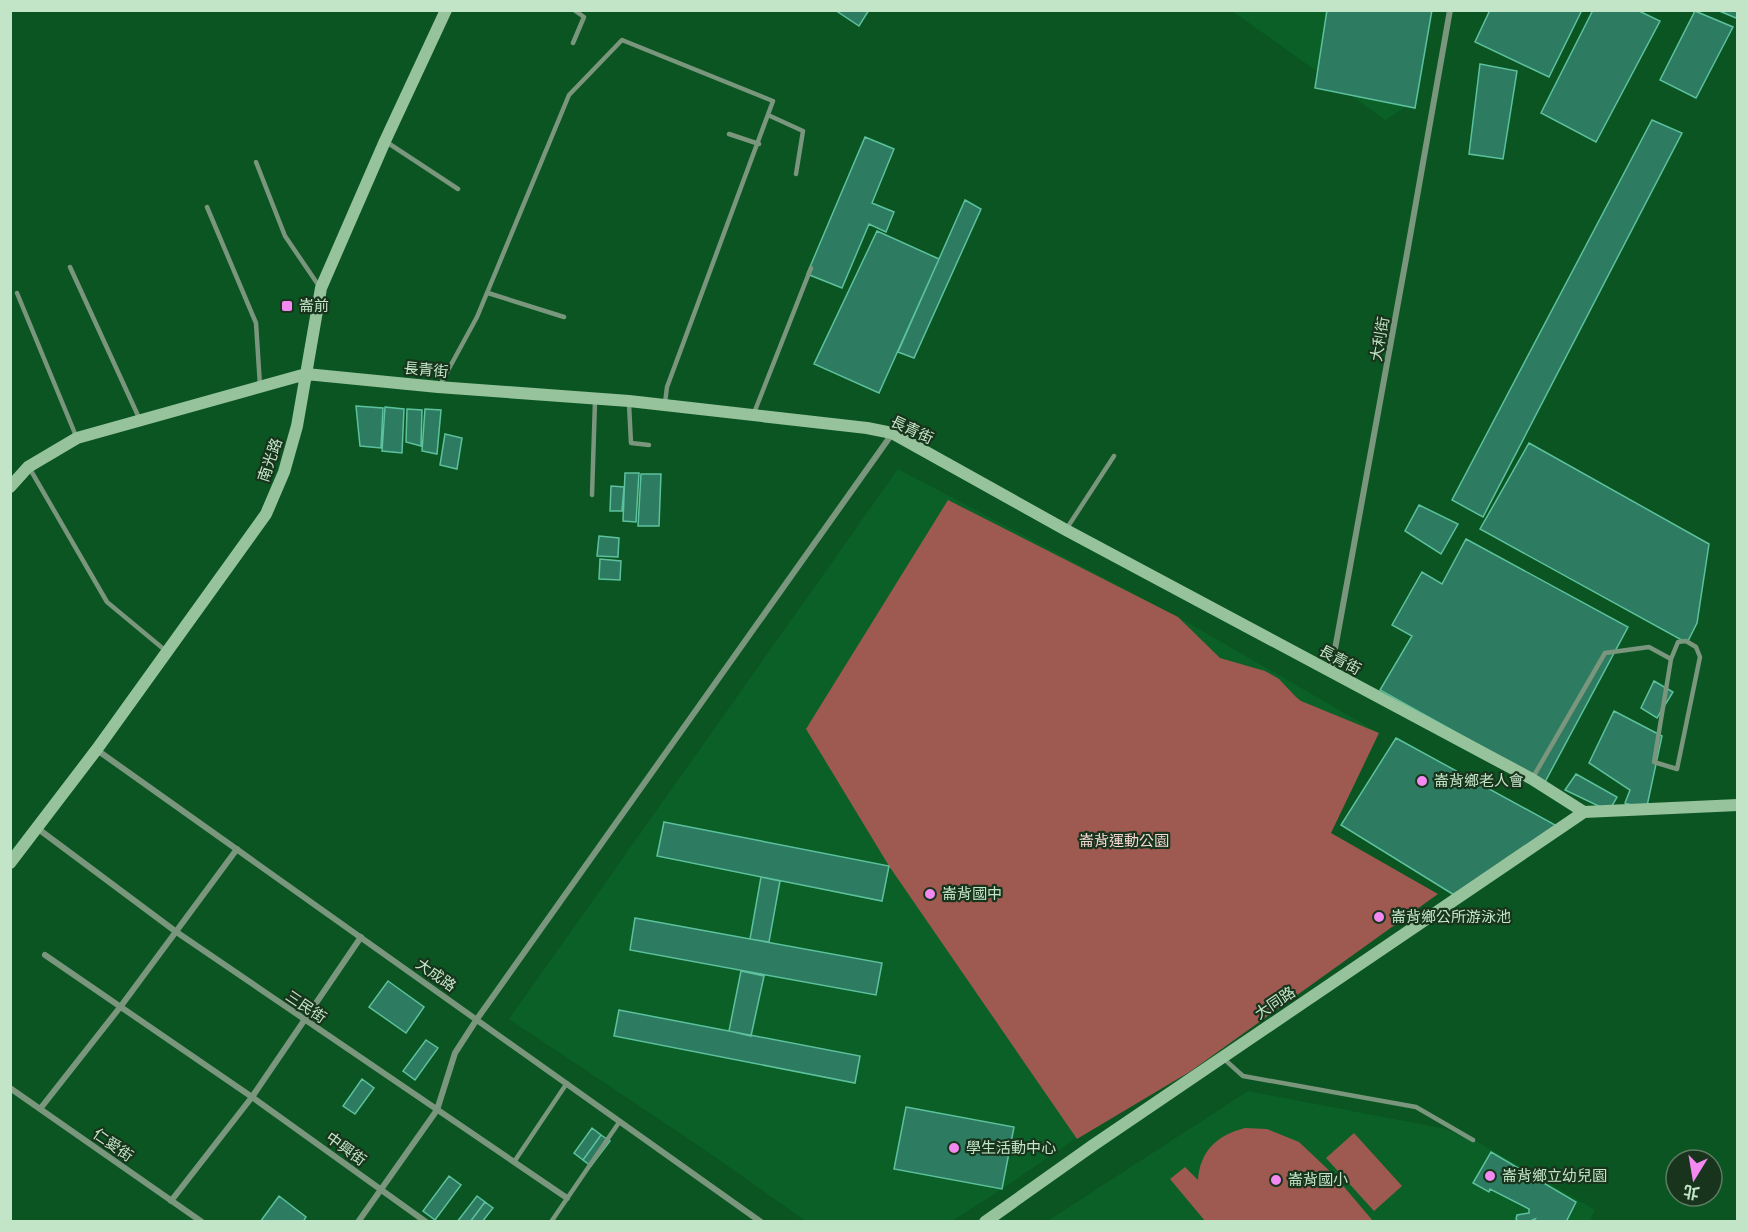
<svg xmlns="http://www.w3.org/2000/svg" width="1748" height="1232" viewBox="0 0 1748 1232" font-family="'Work Sans','Noto Sans TC',sans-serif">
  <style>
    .built { fill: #0a6026 }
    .green { fill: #9e5951 }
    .building { fill: #2d7b61; stroke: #5dc19e; stroke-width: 1.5 }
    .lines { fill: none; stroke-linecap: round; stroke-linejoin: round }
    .lane { stroke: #7a967d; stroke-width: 4.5 }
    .street { stroke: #7a967d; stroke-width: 6 }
    .secondary { stroke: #96c39b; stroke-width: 12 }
    .poi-dot { fill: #f389f1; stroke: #18341c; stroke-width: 2 }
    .labels { text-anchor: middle; stroke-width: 4.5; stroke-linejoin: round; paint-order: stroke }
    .poi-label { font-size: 15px; fill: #c3e5c7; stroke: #18341c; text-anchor: start }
    .street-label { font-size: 15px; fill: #c3e5c7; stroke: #18341c }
    .park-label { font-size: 15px; fill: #f4d6d2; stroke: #18341c }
  </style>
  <rect width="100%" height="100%" fill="#0a5521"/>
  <path class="built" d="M1232 11H1430L1415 101 1385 120Z
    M898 469 1178 617 1379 733 1320 810 1259 1013 1002 1189 952 1221H806L699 1146 509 1019Z
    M1248 1091 1441 1128 1478 1142 1595 1210 1589 1222H1046Z"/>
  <path class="green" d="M948 500 1178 617 1220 658 1265 671 1279 679 1296 697 1301 701 1379 733 1331 833 1438 894 1191 1071 1077 1139 889 866 806 729Z
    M1245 1128 1267 1129 1299 1142 1334 1175 1373 1221H1205L1170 1179 1185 1167 1198 1180C1200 1151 1217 1135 1245 1128Z
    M1354 1133 1402 1186 1374 1211 1326 1158Z"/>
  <path class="building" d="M835 10H869L859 26Z
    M1327 10H1432L1415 108 1315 88Z
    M1490 10H1582L1549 77 1475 42Z
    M1593 10H1637L1660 21 1596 142 1541 113Z
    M1717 10H1738V14L1736 18Z
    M1695 11 1733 27 1696 98 1660 80Z
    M1480 64 1517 71 1503 159 1469 154Z
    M1652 120 1682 133 1483 517 1452 500Z
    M865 137 894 149 872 203 894 212 886 232 869 224 842 288 807 274Z
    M965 200 981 209 914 358 898 352Z
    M877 231 939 259 879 393 814 364Z
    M356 406 383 408 381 448 360 446Z
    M385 407 404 409 402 453 382 451Z
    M407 409 422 410 421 446 406 442Z
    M425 409 441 410 437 454 422 451Z
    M445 434 462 438 457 469 440 465Z
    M1529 443 1709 544 1697 623 1687 643 1480 529Z
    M625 473H639L636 522 623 521Z
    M641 474H661L659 526H638Z
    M611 486 624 487 622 511H610Z
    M1419 505 1458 524 1441 554 1405 531Z
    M599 536 619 538 618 557 597 556Z
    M1466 539 1628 627 1545 782 1380 690 1412 636 1392 625 1422 572 1442 584Z
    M600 559 621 561 620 580 599 579Z
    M1654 681 1673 692 1657 718 1641 708Z
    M1614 711 1662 736 1647 806 1637 807 1625 803 1630 790 1589 763Z
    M1396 738 1557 826 1459 898 1341 825Z
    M1576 774 1617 797 1609 811 1565 790Z
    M664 822 889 866 882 901 657 856Z
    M761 877 780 881 769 942 750 939Z
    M635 918 882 963 876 995 630 950Z
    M741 971 764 976 751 1036 729 1031Z
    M388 981 424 1007 406 1033 369 1007Z
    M619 1010 860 1056 855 1083 614 1036Z
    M426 1040 438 1048 415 1080 403 1071Z
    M362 1079 374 1088 355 1114 343 1106Z
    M906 1107 1014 1127 1002 1189 894 1169Z
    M592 1128 601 1135 583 1160 574 1153Z
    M601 1135 610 1141 591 1166 583 1160Z
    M1491 1152 1576 1202 1566 1222H1533L1535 1219 1528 1222H1519L1516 1219 1517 1215 1529 1213V1209L1490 1189 1489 1192 1473 1183Z
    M449 1176 461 1185 435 1220 423 1211Z
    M279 1196 306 1217 303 1222H260Z
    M477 1196 485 1202 470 1222H457Z
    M485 1202 493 1208 482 1222H470Z"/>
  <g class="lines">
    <path class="lane" d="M573 43 584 17 574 10
      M768 115 803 131 796 174
      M729 134 759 144
      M385 141 458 189
      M256 162 285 236 319 286
      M207 207 256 323 260 386
      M70 267 140 420
      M17 293 76 436
      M488 293 564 317
      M440 385 477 317 569 95 622 40 773 101 667 387 665 403
      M629 404 631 443 649 445
      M754 413 811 268
      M30 469 107 602 166 651
      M592 495 595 401
      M1067 528 1114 456
      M1532 779 1605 653 1649 647 1671 659 1654 762 1677 769 1700 657 1696 647 1686 641 1678 642 1671 659
      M1224 1059 1243 1076 1416 1107 1473 1140
      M514 1162 567 1083
      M551 1222 620 1121"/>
    <path class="street" d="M1331 671 1406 259 1450 10
      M97 750 761 1222
      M37 828 175 931 567 1198
      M45 955 252 1097 426 1222
      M10 1088 202 1222
      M40 1109 121 1006 237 849
      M171 1201 252 1097 361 937
      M358 1222 437 1110 455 1053 477 1019 892 434"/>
    <path class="secondary" d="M10 487 28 467 77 438 306 374 438 387 629 401 867 428 892 433 1066 530 1532 779 1584 812 1738 805
      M10 863 97 749 266 514 284 472 297 426 321 288 385 141 446 10
      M985 1222 1092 1146 1584 812"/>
  </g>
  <g class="poi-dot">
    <rect x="281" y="300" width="12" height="12" rx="3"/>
    <circle cx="1422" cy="781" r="6"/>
    <circle cx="930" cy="894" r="6"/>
    <circle cx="1379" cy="917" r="6"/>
    <circle cx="954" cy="1148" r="6"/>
    <circle cx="1490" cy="1176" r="6"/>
    <circle cx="1276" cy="1180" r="6"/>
  </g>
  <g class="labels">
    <g class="poi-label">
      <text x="299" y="311">崙前</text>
      <text x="1434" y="786">崙背鄉老人會</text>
      <text x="942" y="899">崙背國中</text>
      <text x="1391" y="922">崙背鄉公所游泳池</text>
      <text x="966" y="1153">學生活動中心</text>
      <text x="1502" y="1181">崙背鄉立幼兒園</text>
      <text x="1288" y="1185">崙背國小</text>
    </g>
    <g class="street-label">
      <text transform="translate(1380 339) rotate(-80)" y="5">大利街</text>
      <text transform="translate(426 370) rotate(5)" y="5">長青街</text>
      <text transform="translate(912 430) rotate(25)" y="5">長青街</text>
      <text transform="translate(270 460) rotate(-71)" y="5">南光路</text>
      <text transform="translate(1340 660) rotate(28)" y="5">長青街</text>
      <text transform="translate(436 975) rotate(35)" y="5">大成路</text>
      <text transform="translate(1275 1003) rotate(-34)" y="5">大同路</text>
      <text transform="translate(306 1007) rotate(34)" y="5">三民街</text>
      <text transform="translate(113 1145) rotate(35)" y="5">仁愛街</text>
      <text transform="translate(346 1149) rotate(36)" y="5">中興街</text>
    </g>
    <g class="park-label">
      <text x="1124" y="846">崙背運動公園</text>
    </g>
  </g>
  <rect width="1748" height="1232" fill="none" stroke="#c3e5c7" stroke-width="24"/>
  <g transform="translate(1694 1178) rotate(191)"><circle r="28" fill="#18341c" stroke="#5c7b60" stroke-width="1.5"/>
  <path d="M0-4.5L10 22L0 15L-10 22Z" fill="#f389f1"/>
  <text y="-9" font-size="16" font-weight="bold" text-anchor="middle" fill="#c3e5c7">北</text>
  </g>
</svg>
